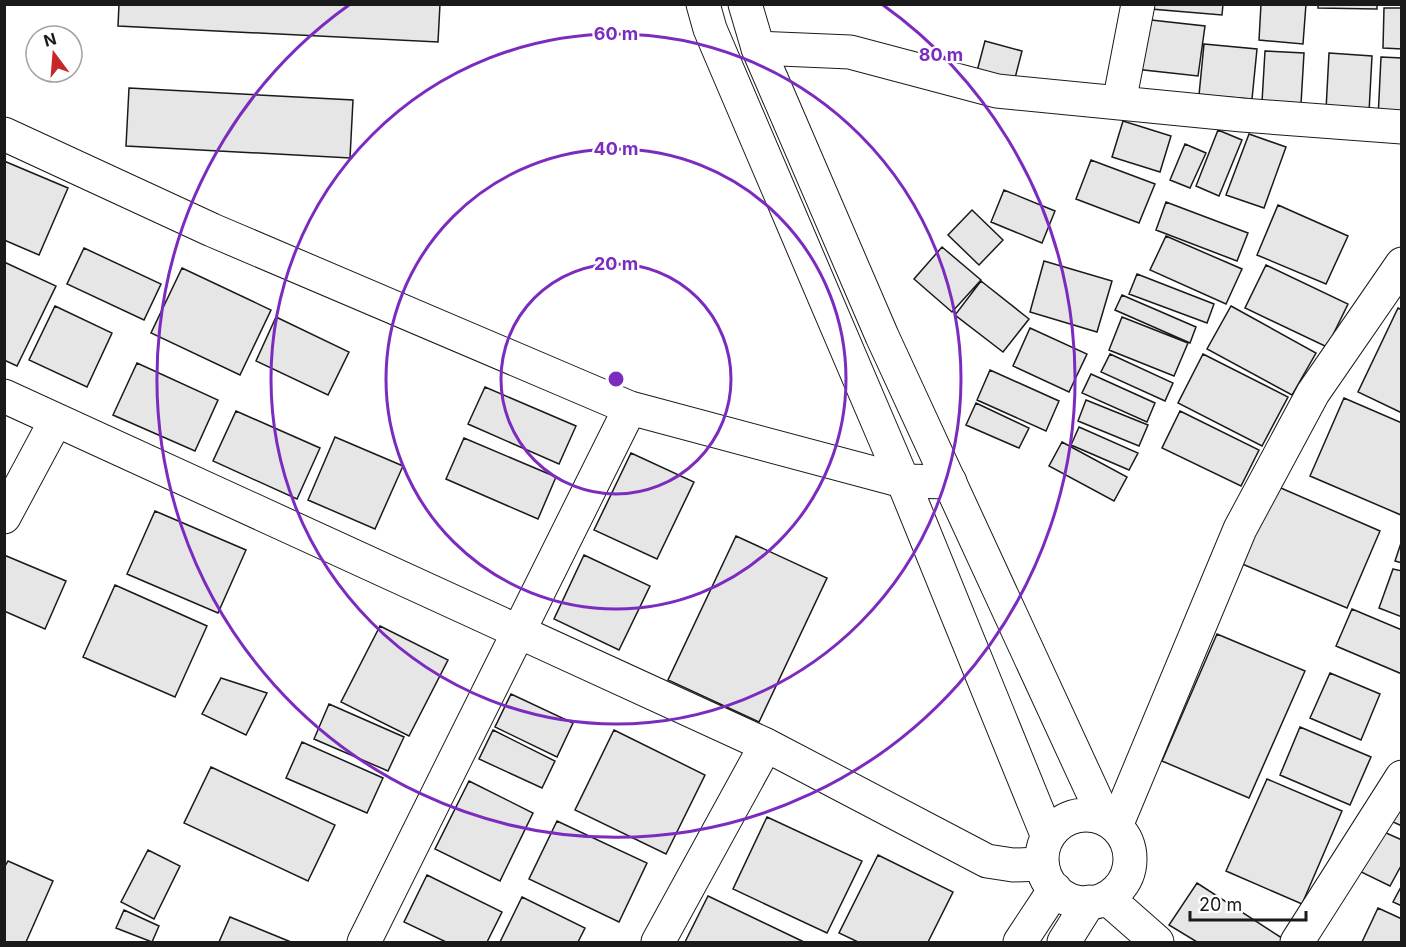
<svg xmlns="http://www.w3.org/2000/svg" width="1406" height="947" viewBox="0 0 1406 947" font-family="Inter,sans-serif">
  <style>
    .building { fill: #e6e6e6; stroke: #1a1a1a; stroke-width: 1.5 }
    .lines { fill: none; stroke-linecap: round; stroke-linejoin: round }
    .street-casing { stroke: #1a1a1a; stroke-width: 35 }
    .secondary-casing { stroke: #1a1a1a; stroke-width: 35 }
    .street { stroke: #fff; stroke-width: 33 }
    .secondary { stroke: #fff; stroke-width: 33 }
    .ring { fill: none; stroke: #7b2cbf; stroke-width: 3 }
    .centre { fill: #7b2cbf; stroke: #fff; stroke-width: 3 }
    .ring-label { font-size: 18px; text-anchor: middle; font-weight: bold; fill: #7b2cbf; stroke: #fff; stroke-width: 4.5; stroke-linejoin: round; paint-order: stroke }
  </style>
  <rect width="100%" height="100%" fill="#fff"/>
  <path class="building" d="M119 4H440L438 42 118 26Z
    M1152 4H1223L1222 15 1151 9Z
    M1261 4H1306L1303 44 1259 40Z
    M1318 4H1377V9L1318 8Z
    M1384 8H1402V49L1383 48Z
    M1142 19 1205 26 1198 76 1135 69Z
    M985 41 1022 51 1013 86 976 75Z
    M1204 44 1257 49 1252 99 1199 95Z
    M1265 51 1304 53 1301 104 1262 102Z
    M1329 53 1372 56 1369 112 1326 110Z
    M1381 57 1402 58V120L1378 119Z
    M129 88 353 100 350 158 126 146Z
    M1123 121 1171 136 1160 172 1112 157Z
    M1218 130 1242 140 1219 196 1196 186Z
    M1249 134 1286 147 1264 208 1226 195Z
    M1185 144 1206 153 1190 188 1170 180Z
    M1091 160 1155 184 1139 223 1076 199Z
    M4 161 68 188 39 255 4 240Z
    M1004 190 1055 211 1042 243 991 222Z
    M1166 202 1248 233 1237 261 1156 230Z
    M1278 205 1348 236 1326 284 1257 255Z
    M972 210 1003 240 979 265 948 235Z
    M1166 236 1242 269 1226 304 1150 270Z
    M942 247 981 280 952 312 914 279Z
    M84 248 161 284 144 320 67 284Z
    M1044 261 1112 281 1097 332 1030 312Z
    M4 262 56 286 17 366 4 360Z
    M1266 265 1348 304 1327 347 1245 308Z
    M182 268 271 310 240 375 151 333Z
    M1137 274 1214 304 1207 323 1129 294Z
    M981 281 1029 319 1003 352 955 315Z
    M1122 295 1196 327 1190 343 1115 310Z
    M55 306 112 333 87 387 29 360Z
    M1231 306 1316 353 1292 395 1207 349Z
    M1398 308 1402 310V413L1358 392Z
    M276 317 349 352 328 395 256 361Z
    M1122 317 1188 343 1174 376 1109 350Z
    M1030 328 1087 354 1069 392 1013 366Z
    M1110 354 1173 383 1165 401 1101 372Z
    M1203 354 1288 397 1262 446 1178 403Z
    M137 363 218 400 195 451 113 415Z
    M990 370 1059 401 1046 431 977 400Z
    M1091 374 1155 403 1147 422 1082 393Z
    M485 387 576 426 559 464 468 424Z
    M1344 398 1402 423 1401 515 1310 476Z
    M1086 400 1148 425 1139 446 1078 421Z
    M976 403 1029 428 1019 448 966 425Z
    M236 411 320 448 297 499 213 461Z
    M1180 411 1259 450 1241 486 1162 448Z
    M1079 427 1138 453 1129 470 1071 445Z
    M335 437 403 466 375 529 308 500Z
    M464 438 556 477 538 519 446 479Z
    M1062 442 1127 477 1114 501 1049 466Z
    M631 453 694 482 657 559 594 530Z
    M1274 485 1380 531 1347 608 1240 563Z
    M155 511 246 550 218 613 127 574Z
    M736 536 827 578 759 722 668 680Z
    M1402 540V563L1395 561Z
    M4 555 66 581 45 629 4 611Z
    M584 555 650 586 619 650 554 619Z
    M1393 569 1402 571V617L1379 608Z
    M115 585 207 626 175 697 83 657Z
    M1352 609 1402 630V674L1336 646Z
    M380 626 448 660 409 736 341 702Z
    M1217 634 1305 671 1249 798 1162 761Z
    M1330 673 1380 694 1361 740 1310 718Z
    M221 678 267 693 246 735 202 714Z
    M511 694 573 723 557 757 495 727Z
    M329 704 404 737 388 771 314 739Z
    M1300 727 1371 757 1350 805 1280 775Z
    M493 730 555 761 542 788 479 759Z
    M614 730 705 775 666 854 575 810Z
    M302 742 383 778 367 813 286 778Z
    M211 767 335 825 308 881 184 823Z
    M1267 779 1342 811 1302 904 1226 871Z
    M469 781 533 813 500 881 435 849Z
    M1402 805V826L1393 822Z
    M767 817 862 861 827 933 733 889Z
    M557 821 647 863 619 922 529 879Z
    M1375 828 1402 840V864L1390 886 1355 869Z
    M148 850 180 866 154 919 121 902Z
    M878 855 953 892 928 942H858L839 933Z
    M8 861 53 881 26 942H4V868Z
    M427 875 502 912 487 942H446L404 922Z
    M1197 883 1285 940 1283 942H1197L1169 925Z
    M1402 885V906L1393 902Z
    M708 896 804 942H685Z
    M522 897 585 928 578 942H500Z
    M1378 908 1402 919V942H1362Z
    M124 910 159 926 152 942 116 928Z
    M230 917 291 942H219Z"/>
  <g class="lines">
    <defs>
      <path id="street" d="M758 48 850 52 997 91 1242 115 1402 127
        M1119 103 1138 4
        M4 134 212 230 630 408 903 481 950 482
        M4 396 766 745 987 861 1013 865 1042 864
        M4 517 56 420
        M1116 826 1240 529 1313 393 1402 264
        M364 942 630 408
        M658 942 766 745
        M1297 942 1402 777"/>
      <path id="secondary" d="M703 4 710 29 903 481 1048 837
        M745 4 758 48 882 336 1105 819
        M1042 859a44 44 0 1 1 88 0a44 44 0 1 1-88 0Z
        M1107 898 1157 942
        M1020 942 1055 889
        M1064 942 1089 902"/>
    </defs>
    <use href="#street" class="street-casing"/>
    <use href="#secondary" class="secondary-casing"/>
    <use href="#street" class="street"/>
    <use href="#secondary" class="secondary"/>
  </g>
  <g class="ring">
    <circle cx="616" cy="379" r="115"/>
    <circle cx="616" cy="379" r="230"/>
    <circle cx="616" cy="379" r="345"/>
    <path d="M883 5A459 459 0 1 1 349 5"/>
  </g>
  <circle cx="616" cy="379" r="9" class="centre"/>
  <g class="ring-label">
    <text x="616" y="40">60 m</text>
    <text x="941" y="61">80 m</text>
    <text x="616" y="155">40 m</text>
    <text x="616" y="270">20 m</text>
  </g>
  <rect width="1406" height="947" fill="none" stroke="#1a1a1a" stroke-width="12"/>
  <g transform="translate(54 54) rotate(344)"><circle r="28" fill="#ffffff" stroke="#a3a3a3" stroke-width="1.5"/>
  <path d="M0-4.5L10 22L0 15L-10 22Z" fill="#c62828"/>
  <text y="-9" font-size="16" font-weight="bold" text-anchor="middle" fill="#1a1a1a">N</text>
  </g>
  <path d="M1190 911v9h116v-9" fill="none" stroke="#1a1a1a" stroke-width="3"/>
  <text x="1199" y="911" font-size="18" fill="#1a1a1a" stroke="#ffffff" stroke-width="4.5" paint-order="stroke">20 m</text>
</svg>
